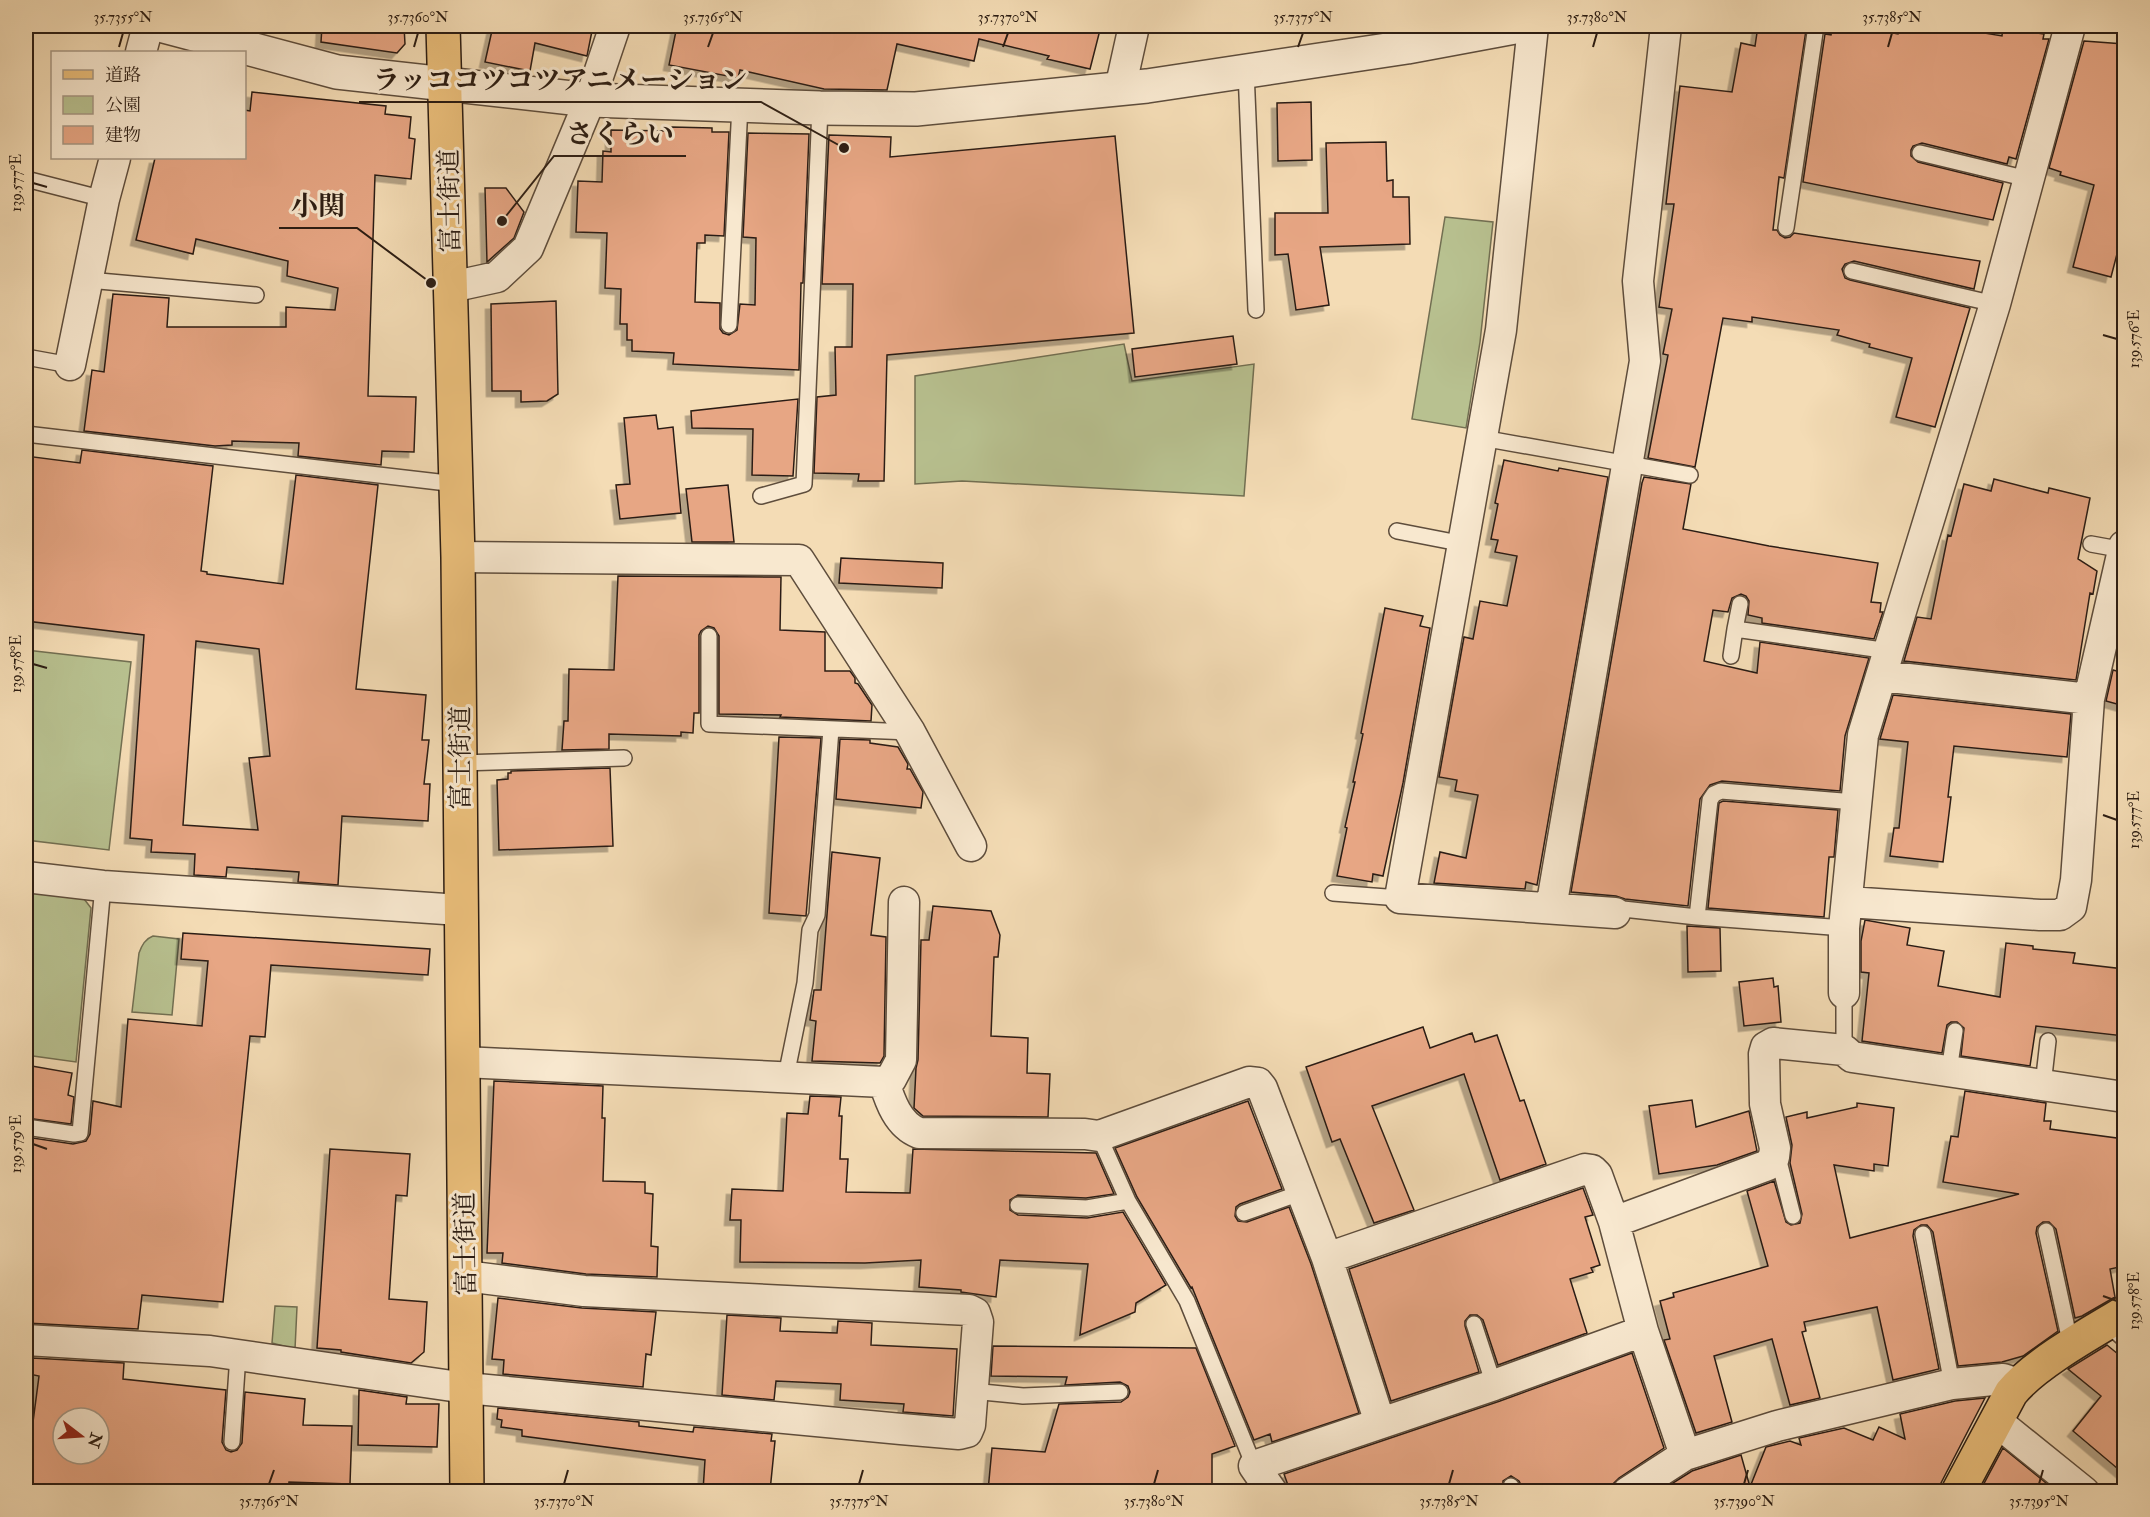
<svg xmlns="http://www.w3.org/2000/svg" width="2150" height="1517" viewBox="0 0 2150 1517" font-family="'IM FELL Double Pica','Noto Serif JP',serif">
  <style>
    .green { fill: #b8c190; stroke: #726f52; stroke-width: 1.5 }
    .building { fill: #e7a684; stroke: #2c1d13; stroke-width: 1.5; fill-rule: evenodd; filter: url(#shadow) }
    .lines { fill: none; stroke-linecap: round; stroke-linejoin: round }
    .service-casing { stroke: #5e4d3c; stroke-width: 18 }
    .minor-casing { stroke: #5e4d3c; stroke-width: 33 }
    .tertiary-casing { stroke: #5e4d3c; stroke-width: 36 }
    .primary-casing { stroke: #2c1d13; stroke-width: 36 }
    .service { stroke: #f8e8cf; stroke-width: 15 }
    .minor { stroke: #f8e8cf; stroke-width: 30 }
    .tertiary { stroke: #f8e8cf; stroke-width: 33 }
    .primary { stroke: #eabe7a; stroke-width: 33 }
    .ticks { fill: none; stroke: #2c1d13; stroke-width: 2 }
    .labels { text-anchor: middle; stroke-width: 6; stroke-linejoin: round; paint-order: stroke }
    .street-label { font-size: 26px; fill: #2c1d13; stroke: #f8e8cf }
    .leader { fill: none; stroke: #2c1d13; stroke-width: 2 }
    .callout-dot { fill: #2c1d13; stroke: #f8e8cf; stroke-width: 2 }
    .callout-label { font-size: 27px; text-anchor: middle; font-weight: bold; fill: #2c1d13; stroke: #f8e8cf; stroke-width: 6; stroke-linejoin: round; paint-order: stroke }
    .neatline { fill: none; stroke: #2c1d13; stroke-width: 2 }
    .ticks-label { font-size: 15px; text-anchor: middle; fill: #2c1d13 }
  </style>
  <defs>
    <filter id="shadow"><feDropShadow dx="-5.5" dy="5.5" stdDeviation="0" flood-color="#0004"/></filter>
  </defs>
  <rect width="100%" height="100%" fill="#f4dcb5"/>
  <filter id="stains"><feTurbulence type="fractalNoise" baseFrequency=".00333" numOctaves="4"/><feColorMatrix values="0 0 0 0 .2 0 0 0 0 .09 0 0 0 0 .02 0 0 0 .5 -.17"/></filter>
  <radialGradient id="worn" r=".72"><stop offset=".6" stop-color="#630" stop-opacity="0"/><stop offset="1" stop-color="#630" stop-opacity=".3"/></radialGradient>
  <path class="green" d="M1445 217 1493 222 1480 342 1466 428 1412 419Z
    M1124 344 1132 381 1254 364 1244 496 962 481 915 484V376Z
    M26 650 131 662 109 850 26 840Z
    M26 889 81 895 91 908 76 1062 26 1055Z
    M153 936 179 939 172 1015 132 1012 139 953C142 945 145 939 153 936Z
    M275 1306 297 1307 295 1349 272 1343Z"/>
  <path class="building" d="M322 26H404L405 44 397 53 321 42Z
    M493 26H593L587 56 535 43 530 71 485 62Z
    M677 26H1101L1090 69 1047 59 1049 56 979 39 974 61 897 44 887 90 824 89 740 70 738 78 669 65Z
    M1758 26H1778L1806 30 1784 178 1779 177 1773 230H1777L1780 235 1785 238 1790 237 1794 233 1980 261 1974 289 1854 261 1845 264 1842 269 1845 278 1850 280 1970 308 1935 427 1896 417 1912 358 1869 347 1870 344 1837 335 1839 330 1752 317V322L1723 318 1695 467 1648 458 1668 355 1663 354 1672 309 1659 307 1674 204H1666L1680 86 1732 92 1741 43 1755 46Z
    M1833 26H1854L1898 34 1900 26H1942L2002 36 2003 26H2005L2031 29V32L2044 34 2043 39H2049L2016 159 2009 157 2007 164 1922 143 1913 146 1911 150V156L1918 162 2003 183 1993 220 1803 182 1825 34 1831 35Z
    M2084 41 2124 44V227L2111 277 2073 267 2094 185 2060 175 2061 172 2049 168Z
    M252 92 386 106 385 114 411 117 409 138 415 139 411 179 375 175 368 396 416 397 414 452 382 451 381 465 298 456 299 443 232 441V445L215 446 84 431 92 370 104 372 113 294 169 298 167 327H286V307L335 310 338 288 287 276 288 261 196 239 193 254 136 240 155 158H244V110L250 111Z
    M1311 102 1312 160 1278 161 1277 103Z
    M672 127 712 128V132H729L724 236 705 235V243H697L695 302 720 303V329L723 333 729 335 737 330 740 304 755 305 756 238 743 237 748 133 809 134 803 283H801L799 370 673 364 674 353 632 351V340H627V324H620L621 289 605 288 607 233 576 232 578 181 602 182 603 151 611 152V130L671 131Z
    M829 135 891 137 890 157 1115 136 1134 333 887 355 884 481H858L859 474 814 473 817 397 836 395 835 347H852L853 284H822Z
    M1386 142 1387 181 1393 180V197H1409L1410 244 1320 247 1329 305 1296 310 1288 254 1275 255V213H1328L1326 143Z
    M485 188H506L524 212 514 238 487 262Z
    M556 301 558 394 547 401 521 402V391H492L491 304Z
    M1233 336 1237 364 1135 377 1132 349Z
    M798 399 793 476 752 475 753 429 692 428 691 411Z
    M656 415 658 429 673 427 681 513 620 519 616 485 630 484 624 418Z
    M82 450 213 466 201 571 207 572V574L283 584 296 475 378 485 356 689 426 695 422 740H429L424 784H430L428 821 342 816 338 885 298 882 299 872 227 867 226 877 194 875 195 854 151 852 152 840 130 838 144 635 26 621V456L80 463ZM196 641 259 649 270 756 249 758 258 830 183 825Z
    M1504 460 1558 471 1559 468 1608 477 1537 885 1526 882 1525 889 1434 883 1440 852 1466 858 1478 795 1455 791 1457 780 1439 777 1464 637 1473 639 1480 601 1507 606 1517 556 1495 552 1498 540 1491 539 1498 504 1495 503Z
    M1644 477 1691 484 1683 529 1769 546 1878 563 1871 602 1881 603 1880 612H1883L1874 639 1762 623V618L1748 615 1749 601 1746 596 1741 594 1732 598 1728 612 1713 610 1704 661 1757 673 1760 642 1869 658 1845 736 1840 791 1722 781 1710 785 1700 799 1688 906 1625 899 1616 896 1571 892 1642 483Z
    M1994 479 2048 493 2049 488 2090 498 2078 559 2097 571 2093 594 2090 593 2076 680 1904 661 1917 617 1931 619 1948 535 1951 536 1964 484 1991 491Z
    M728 485 734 542H692L686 489Z
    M841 558 943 563 942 588 839 583Z
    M618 576 781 577 780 630 825 632V671H850L855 678V683L858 684 872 705 871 721 780 717 781 715 719 714V636L714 628 708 626 701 631 699 635V713H694L693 733 681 732V736L609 734V749L562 750 564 721H568L569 669 614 670Z
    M1385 608 1423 616 1420 626 1430 628 1403 783 1383 876 1373 874 1372 882 1337 876 1347 828 1345 827 1355 782H1353L1363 734 1361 733Z
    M2113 670 2124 673V706L2106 701Z
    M1893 695 2071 714 2067 757 1954 746 1948 797H1951L1943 862 1890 856 1894 828H1899L1908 742 1880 739Z
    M779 737 821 738 806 916 769 913Z
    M840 739 870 740V743L898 747 908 764 907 769H910L923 792 921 808 836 799Z
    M610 768 613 846 499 850 497 780 508 779V773H511V771Z
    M1723 801 1838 810 1834 857H1829L1824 917 1708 908 1719 803Z
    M832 852 880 858 871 935 886 937 884 1056 880 1063 812 1061 816 1021 810 1020 814 990H821Z
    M933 906 991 911 1000 935 998 957H994L991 1036 1028 1038 1027 1073 1050 1074 1048 1117 923 1116 914 1108 916 1068 918 1060 921 940H929Z
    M1865 920 1910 928 1907 945 1944 951 1938 986 2000 997 2006 943 2033 946V949L2075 953 2073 963 2124 969V1036L2036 1026 2030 1066 1961 1056 1964 1028 1957 1022H1951L1947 1025 1942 1053 1862 1041 1869 973 1861 972V941Z
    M1687 926 1720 928 1721 971 1688 972Z
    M183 933 430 949 428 975 271 965 265 1037 250 1036 223 1302 142 1295 138 1329 26 1323V1137L73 1144 82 1142 86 1141 90 1134 93 1101 121 1107 128 1019 202 1026 208 961 181 959Z
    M1773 978 1774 987 1778 986 1781 1022 1744 1026 1739 982Z
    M1423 1027 1430 1048 1472 1033 1475 1042 1497 1035 1520 1101 1524 1100 1546 1164 1500 1180 1464 1074 1372 1106 1414 1210 1374 1223 1340 1139 1332 1142 1306 1067Z
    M26 1065 72 1073 68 1095 74 1097 71 1124 26 1118Z
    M494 1081 603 1086 602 1118H605L603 1181 645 1182V1193L653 1194 651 1246 658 1247 657 1277 586 1274 502 1263 503 1253H487Z
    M1965 1091 2046 1103 2044 1121H2051L2050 1129 2124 1139V1266L2110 1269 2115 1297 2082 1316 2075 1318 2056 1229 2049 1222H2043L2037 1227 2036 1233 2058 1331 2023 1356 2002 1362 1958 1366 1933 1232 1927 1225H1921L1914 1230 1913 1236 1939 1369 1893 1380 1877 1307 1804 1322 1806 1331 1802 1332 1820 1398 1790 1405 1772 1339 1714 1356 1732 1422 1696 1433 1664 1340 1670 1339 1660 1301 1674 1297 1673 1293 1768 1266 1747 1191 1774 1181 1786 1222 1791 1225 1800 1223 1802 1214 1790 1163 1792 1145 1786 1117 1807 1112V1118L1857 1107V1103L1894 1108 1888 1166 1874 1164V1171L1834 1165 1850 1238 2019 1194 1943 1182 1951 1136 1958 1137Z
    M810 1096 841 1097 839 1116H842L840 1159H848L846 1192 910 1193 913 1149 1096 1153 1114 1194 1086 1198 1018 1195 1010 1200V1210L1018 1215 1087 1218 1123 1212 1166 1285 1136 1303 1135 1312 1080 1335 1088 1264 1000 1260 996 1297 961 1292V1290L919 1287 921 1260 865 1263 740 1262 741 1220H730L732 1189 783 1191 787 1113 808 1114Z
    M1692 1100 1696 1127 1749 1111 1757 1151 1717 1165 1659 1174 1649 1106Z
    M1248 1101 1282 1189 1240 1204 1236 1207 1235 1216 1238 1221 1247 1222 1289 1207 1311 1264 1359 1413 1272 1442 1270 1434 1254 1440 1192 1287 1191 1288 1137 1197 1115 1148Z
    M330 1149 410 1154 407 1196 396 1195 389 1299 427 1302 424 1352 411 1363 341 1352V1350L317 1348Z
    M1583 1188 1593 1215 1585 1217 1600 1265 1591 1268 1593 1272 1570 1279 1587 1333 1498 1365 1483 1320 1477 1315H1470L1465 1321V1326L1479 1372 1391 1401 1349 1269Z
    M498 1298 582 1308 656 1312 651 1355 646 1354 643 1387 503 1374 504 1360 492 1359Z
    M727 1315 781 1318 780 1331 837 1333 838 1321 872 1323 871 1345 957 1349 953 1416 903 1412 904 1404 840 1400 841 1384 776 1381 774 1400 722 1395Z
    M2107 1345 2124 1359V1474L2073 1431 2101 1396 2068 1369Z
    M993 1346 1196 1348 1235 1446 1212 1454V1490L988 1491 992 1448 1045 1452 1059 1404 1121 1402 1128 1397 1130 1392 1128 1386 1120 1382 1065 1385 1067 1377 991 1376Z
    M1632 1353 1664 1448 1619 1478 1613 1484 1611 1491H1524L1519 1481 1511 1476 1503 1481V1491H1290L1284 1474 1500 1401Z
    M32 1358 124 1363 123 1379 226 1390 222 1442 226 1450 231 1452 237 1450 242 1443 245 1392 305 1399 303 1425 352 1426 350 1484 289 1482 288 1491H29L30 1445 39 1376 29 1374ZM63 1418H99V1454H63Z
    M359 1390 407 1397 406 1404H439L437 1447 358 1445Z
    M1985 1398 1941 1483 1939 1491H1660L1692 1471 1741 1455 1750 1487 1766 1447 1790 1441 1801 1445 1799 1438 1844 1428 1873 1440 1879 1427 1905 1439 1900 1414 1955 1401Z
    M498 1408 639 1422V1426L693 1432 694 1427 772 1434 771 1441H775L770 1491H703L705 1460 522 1436V1430L501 1427 502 1420 497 1419Z
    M2003 1448 2056 1491H1980Z"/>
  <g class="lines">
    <defs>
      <path id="service" d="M1246 71 1256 310
        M1920 153 2028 179
        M26 179 104 199
        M1786 228 1816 26
        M1852 271 1995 304
        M88 280 256 295
        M729 325 740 105
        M26 357 70 365
        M26 434 456 484
        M1482 438 1690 475
        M761 496 804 484 820 108
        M1397 531 1464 544
        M2091 544 2124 550
        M1740 604 1735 629 1889 651
        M709 636V724L910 732
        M1731 656 1735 629
        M460 763 624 758
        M1333 893 1400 898
        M1615 913 1623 909 1697 917 1844 928
        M1697 917 1710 800 1714 794 1721 791 1855 802
        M1844 993V1050
        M1949 1071 1955 1031
        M786 1076 805 983 810 930 817 915 831 729
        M2043 1085 2048 1041
        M26 1127 74 1134 80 1133 103 886
        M1099 1136 1128 1201 1187 1301 1254 1466
        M1774 1157 1780 1165 1793 1216
        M1018 1205 1087 1208 1128 1201
        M1244 1213 1303 1192
        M2046 1231 2071 1346
        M1923 1234 1952 1384
        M2106 1323 2124 1339
        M1474 1324 1494 1385
        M972 1391 1023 1396 1120 1392
        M232 1442 238 1355
        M1511 1486 1514 1492"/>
      <path id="minor" d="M1533 26 1501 330 1400 898 1615 913
        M1407 47 1410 26
        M141 52 148 26
        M1120 89 1134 26
        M451 287 497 277 528 248 590 100 615 26
        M70 365 104 199 115 158
        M458 557 799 560 910 732 971 846
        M1881 676 2089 699 2124 546
        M26 877 103 886 460 910
        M1848 902 2040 915H2060L2071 907 2076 880 2089 699
        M1551 908 1645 361 1638 281 1666 26
        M1844 993V928L1863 735 1995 304 2070 26
        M463 1062 884 1082C890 1101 898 1125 919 1133L1085 1134 1099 1136 1249 1082 1258 1083 1262 1088 1327 1258 1380 1423
        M884 1082 891 1079 901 1060 904 902
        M1614 1222 1768 1165 1774 1157 1775 1148 1765 1104 1764 1054 1766 1047 1773 1043 1844 1050 1852 1057 2124 1097
        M1327 1258 1585 1169 1592 1170 1597 1175 1614 1222 1643 1331 1685 1455
        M26 1340 210 1351 466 1388 901 1429 959 1434 967 1432 970 1425 978 1322 975 1313 969 1310 584 1291 465 1276
        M1996 1421 2084 1492
        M1272 1492 1254 1466 1494 1385 1643 1331
        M1628 1492 1685 1455 1777 1426 1952 1384 2003 1379 2018 1384"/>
      <path id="tertiary" d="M164 26 337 72 590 100 820 108 916 109 1147 86 1407 47 1520 26"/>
      <path id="primary" d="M443 26 458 557 467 1492
        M1958 1492 2011 1393C2033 1365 2092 1332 2124 1313"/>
    </defs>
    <use href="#service" class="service-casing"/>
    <use href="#minor" class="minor-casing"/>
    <use href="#tertiary" class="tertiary-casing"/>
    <use href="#primary" class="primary-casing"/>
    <use href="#service" class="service"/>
    <use href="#minor" class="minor"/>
    <use href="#tertiary" class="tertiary"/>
    <use href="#primary" class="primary"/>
  </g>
  <path class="ticks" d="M119 47 123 33M414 47 418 33M708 47 713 33M1003 47 1008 33M1298 47 1303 33M1593 47 1597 33M1888 47 1892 33M33 183 47 187M2103 335 2117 339M33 664 47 668M2103 815 2117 820M33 1144 47 1149M2103 1296 2117 1301M269 1484 274 1470M564 1484 568 1470M859 1484 863 1470M1154 1484 1158 1470M1449 1484 1453 1470M1744 1484 1748 1470M2039 1484 2043 1470"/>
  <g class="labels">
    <g class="street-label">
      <text transform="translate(449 201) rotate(-91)" y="9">富士街道</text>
      <text transform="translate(460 758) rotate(-90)" y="9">富士街道</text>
      <text transform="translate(465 1244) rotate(-91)" y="9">富士街道</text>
    </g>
  </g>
  <path class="leader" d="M844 148L761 102H359M502 221L554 156H686M431 283L357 228H279"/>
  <g class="callout-dot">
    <circle cx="844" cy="148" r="6"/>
    <circle cx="502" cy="221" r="6"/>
    <circle cx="431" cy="283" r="6"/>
  </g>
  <g class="callout-label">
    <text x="560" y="89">ラッココツコツアニメーション</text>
    <text x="620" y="143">さくらい</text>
    <text x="318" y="215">小関</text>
  </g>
  <rect width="2150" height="1517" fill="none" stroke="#f4dcb5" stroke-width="66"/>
  <rect x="51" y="51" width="195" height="108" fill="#f8e8cf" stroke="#a69784" stroke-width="1.5"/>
  <rect x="63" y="70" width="30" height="9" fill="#eabe7a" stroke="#a69784" stroke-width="1.5"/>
  <text x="105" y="81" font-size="18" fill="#2c1d13">道路</text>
  <rect x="63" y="96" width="30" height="18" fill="#b8c190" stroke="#a69784" stroke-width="1.5"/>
  <text x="105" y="111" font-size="18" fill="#2c1d13">公園</text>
  <rect x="63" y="126" width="30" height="18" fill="#e7a684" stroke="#a69784" stroke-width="1.5"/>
  <text x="105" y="141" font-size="18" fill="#2c1d13">建物</text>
  <g transform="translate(81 1436) rotate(107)"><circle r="28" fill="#f8e8cf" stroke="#a69784" stroke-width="1.5"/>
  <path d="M0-4.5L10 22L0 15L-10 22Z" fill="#8f2418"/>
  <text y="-9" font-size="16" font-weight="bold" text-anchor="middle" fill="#2c1d13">N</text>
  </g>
  <rect x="33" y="33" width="2084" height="1451" class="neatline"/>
  <g class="ticks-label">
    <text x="123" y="22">35.7355°N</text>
    <text x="418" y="22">35.7360°N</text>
    <text x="713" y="22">35.7365°N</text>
    <text x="1008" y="22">35.7370°N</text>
    <text x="1303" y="22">35.7375°N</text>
    <text x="1597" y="22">35.7380°N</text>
    <text x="1892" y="22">35.7385°N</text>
    <text transform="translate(16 183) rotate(-90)" y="5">139.577°E</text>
    <text transform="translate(2134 339) rotate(-90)" y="5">139.576°E</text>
    <text transform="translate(16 664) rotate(-90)" y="5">139.578°E</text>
    <text transform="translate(2134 820) rotate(-90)" y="5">139.577°E</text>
    <text transform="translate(16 1144) rotate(-90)" y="5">139.579°E</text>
    <text transform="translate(2134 1301) rotate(-90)" y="5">139.578°E</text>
    <text x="269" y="1506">35.7365°N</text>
    <text x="564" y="1506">35.7370°N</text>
    <text x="859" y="1506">35.7375°N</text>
    <text x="1154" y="1506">35.7380°N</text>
    <text x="1449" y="1506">35.7385°N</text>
    <text x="1744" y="1506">35.7390°N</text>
    <text x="2039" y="1506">35.7395°N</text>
  </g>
  <rect width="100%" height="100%" filter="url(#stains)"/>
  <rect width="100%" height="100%" fill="url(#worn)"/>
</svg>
